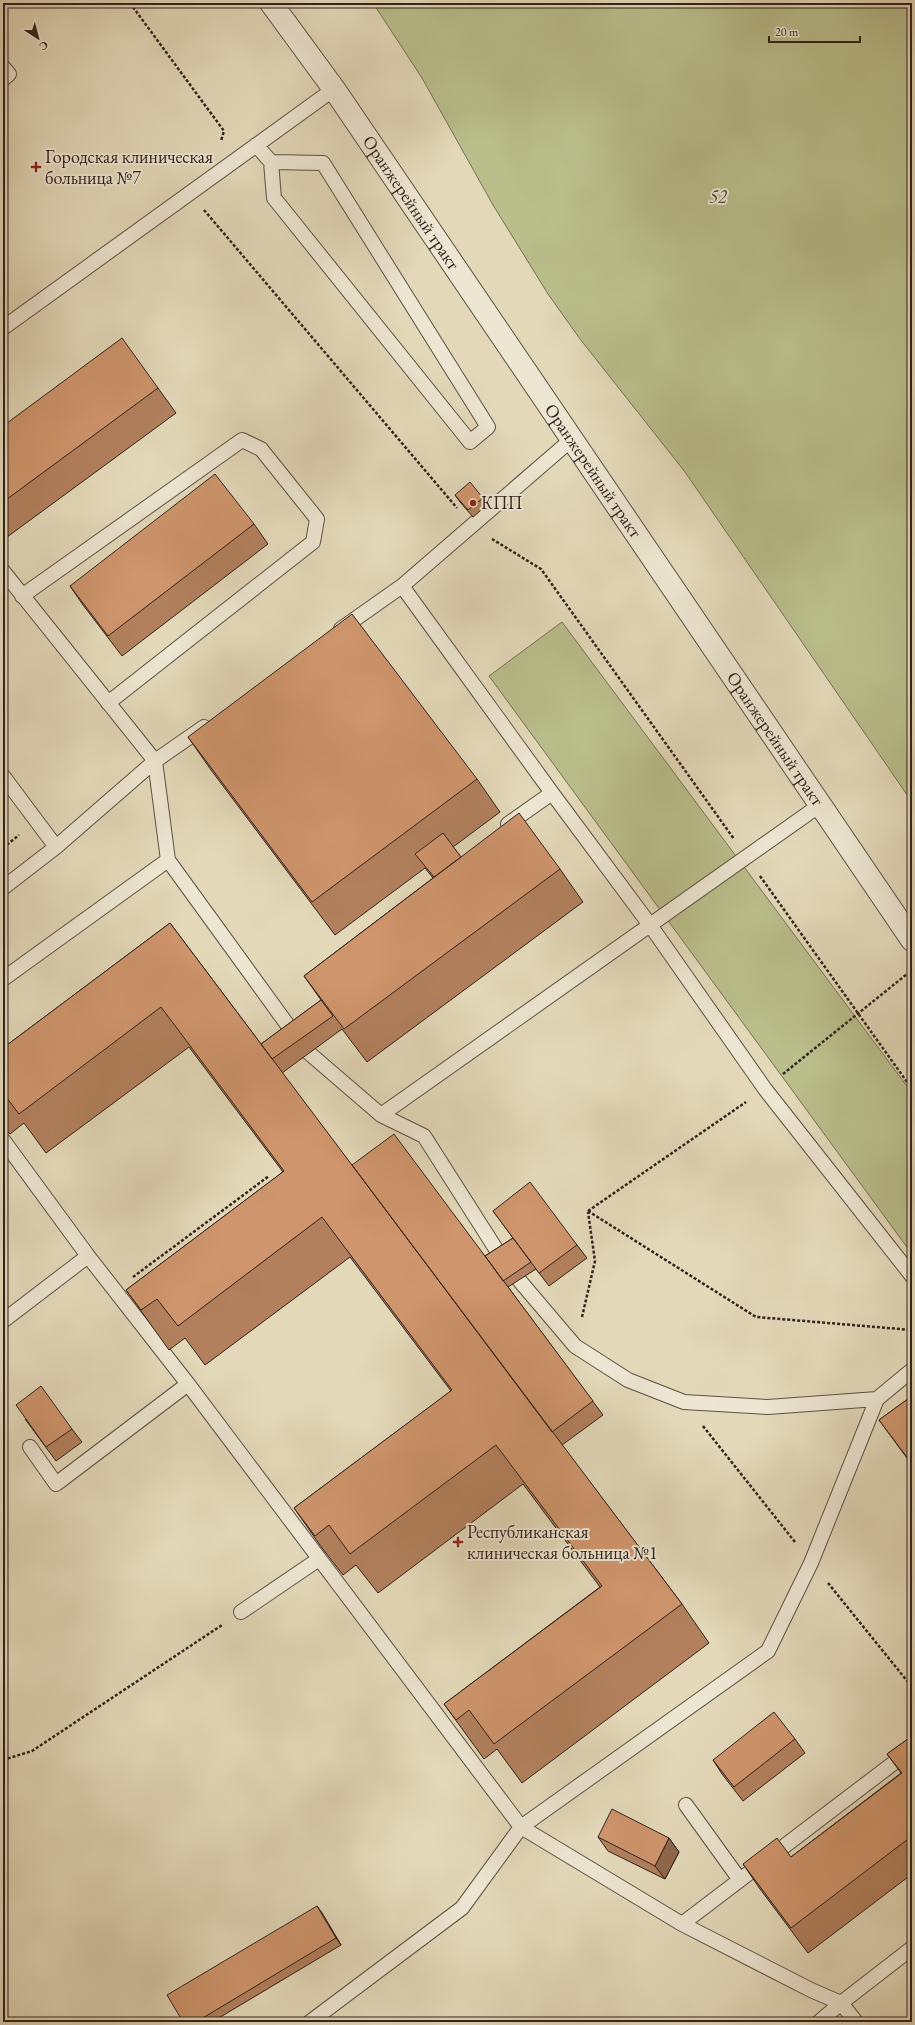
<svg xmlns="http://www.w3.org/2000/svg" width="915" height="2025" viewBox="0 0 915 2025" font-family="'EB Garamond',serif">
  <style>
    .green { fill: #b9be8b; stroke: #747054 }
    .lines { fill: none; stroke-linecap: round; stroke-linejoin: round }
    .lane-casing { stroke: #5d5043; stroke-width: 16 }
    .street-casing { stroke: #5d5043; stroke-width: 24 }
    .path { stroke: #30221c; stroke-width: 2.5; stroke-dasharray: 3 2; stroke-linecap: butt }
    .lane { stroke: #ede6d2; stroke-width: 14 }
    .street { stroke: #ede6d2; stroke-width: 22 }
    .wall { fill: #b2805d; stroke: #30221c }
    .shaded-wall { fill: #91684c; stroke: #30221c }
    .building { fill: #cf956c; stroke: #30221c }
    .poi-dot { fill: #8f2418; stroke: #ede6d2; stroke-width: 1.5 }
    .labels { text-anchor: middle; stroke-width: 4; stroke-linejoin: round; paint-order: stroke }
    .poi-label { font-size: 18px; fill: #30221c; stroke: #ede6d2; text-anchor: start }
    .park-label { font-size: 18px; font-style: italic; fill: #524938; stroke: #ede6d2 }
    .street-label { font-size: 18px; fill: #30221c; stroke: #ede6d2 }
  </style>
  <rect width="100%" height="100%" fill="#e3d9b9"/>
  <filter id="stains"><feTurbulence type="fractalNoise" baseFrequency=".005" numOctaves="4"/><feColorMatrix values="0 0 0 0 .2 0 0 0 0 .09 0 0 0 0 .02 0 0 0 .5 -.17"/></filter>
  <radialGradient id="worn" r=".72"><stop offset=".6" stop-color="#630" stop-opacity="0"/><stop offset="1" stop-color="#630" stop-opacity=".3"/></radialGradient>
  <path class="green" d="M373 3H912V802L685 472 580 339 548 294 493 205 422 78Z
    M562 622 912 1093V1254L489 676Z"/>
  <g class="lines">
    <defs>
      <path id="lane" d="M3 67 9 74 3 79
        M256 145 271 162 274 198 470 442 488 427 323 163 271 162
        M3 328 334 89
        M3 571 155 761 168 860 297 1038
        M402 586 552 793 650 925 765 1089 912 1276
        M22 596 242 440 261 449 317 519 313 542 108 703
        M341 629 402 586 571 440
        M3 776 56 847 3 888
        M508 824 552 793
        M56 847 155 761 204 727
        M3 979 168 860
        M309 1053 381 1115 424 1136 501 1257
        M381 1115 820 805
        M3 1140 88 1256 188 1384 521 1827 682 1924 811 1990 841 2003 912 1948
        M519 1280 575 1346 628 1380 684 1402 768 1407 877 1399 912 1370
        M3 1321 88 1256
        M30 1447 56 1484 188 1384
        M241 1612 319 1559
        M686 1805 740 1880
        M682 1924 912 1749
        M310 2022 462 1908 521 1827 768 1651 811 1563 877 1399
        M819 2022 841 2003 856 2022"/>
      <g id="street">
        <path id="s1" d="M271 3 334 89 912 940"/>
      </g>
    </defs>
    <use href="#lane" class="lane-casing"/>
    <use href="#street" class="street-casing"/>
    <path class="path" d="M130 3 224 131 221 141
      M204 210 457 508
      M492 539 541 569 734 839
      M3 848 19 835
      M760 876 912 1089
      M783 1074 912 970
      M588 1211 746 1102
      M588 1211 756 1317 912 1330
      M133 1277 269 1176
      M3 1278 6 1290
      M582 1317 595 1261 588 1212
      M703 1426 795 1542
      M828 1583 912 1687
      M3 1760 32 1751 222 1625"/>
    <use href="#lane" class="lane"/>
    <use href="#street" class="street"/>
  </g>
  <path class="wall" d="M158 388 176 413 3 540V426Z
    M455 495 483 498 487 505 473 517 460 502Z
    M254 524 268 544 122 656 83 605 70 586Z
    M188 737 477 779 500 812 453 847 461 857 560 869 583 902 367 1062 342 1029 282 1073 356 1171 485 1256 513 1238 493 1211 577 1245 587 1258 549 1286 536 1269 508 1287 603 1415 562 1445 682 1604 709 1643 522 1783 497 1749 484 1759 444 1704 600 1587 523 1484 378 1593 356 1565 343 1575 322 1548 294 1508 451 1391 350 1257 205 1365 185 1338 169 1350 126 1290 283 1172 189 1047 46 1153 24 1123 10 1134 3 1126V1048L170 923 261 1044 321 1000 304 976 433 878 425 868 335 935 211 770Z
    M912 1396V1465L879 1420Z
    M25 1419 72 1429 82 1442 56 1461Z
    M912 1736V1874L808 1953 760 1889 743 1864 791 1857 901 1773 887 1754Z
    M795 1739 805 1753 743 1801 722 1774 713 1760Z
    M598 1837 669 1838 679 1852 665 1879 608 1851Z
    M317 1906 322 1913 341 1945 212 2022H183Z"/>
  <path class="shaded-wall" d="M669 1838 679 1852 665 1879 655 1866Z
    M317 1906 322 1913 341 1945 336 1938Z"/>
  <path class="building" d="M122 338 158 388 3 502V426Z
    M215 474 254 524 108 636 70 586Z
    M470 482 483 498 468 510 455 495Z
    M352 614 477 779 312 902 188 737Z
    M519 813 560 869 344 1029 304 976Z
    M443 833 461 857 434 877 415 854Z
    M170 923 682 1604 494 1744 469 1710 456 1720 444 1704 602 1586 496 1445 350 1554 329 1525 315 1536 294 1508 452 1390 322 1217 178 1326 157 1299 141 1310 126 1290 284 1171 161 1007 19 1114 3 1093V1048Z
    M321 1000 333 1016 272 1059 261 1044Z
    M394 1134 593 1401 552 1432 352 1165Z
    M530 1182 577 1245 539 1273 493 1211Z
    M513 1238 531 1262 503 1281 485 1256Z
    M41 1386 72 1429 46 1447 16 1405Z
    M912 1396V1464L879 1420Z
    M774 1712 795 1739 734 1787 713 1760Z
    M912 1736V1836L791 1928 743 1864 777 1838 791 1857 902 1773 887 1754Z
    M612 1809 669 1838 655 1866 598 1837Z
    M317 1906 336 1938 196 2022H183L167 1995Z"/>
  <g class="poi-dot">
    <path d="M34 161h4v4h4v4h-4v4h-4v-4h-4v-4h4z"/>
    <circle cx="473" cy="503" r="4"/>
    <path d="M456 1536h4v4h4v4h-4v4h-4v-4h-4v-4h4z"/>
  </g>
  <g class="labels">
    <g class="poi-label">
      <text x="45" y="163">Городская клиническая<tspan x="45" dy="21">больница №7</tspan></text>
      <text x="481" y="509">КПП</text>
      <text x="467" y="1538">Республиканская<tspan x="467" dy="21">клиническая больница №1</tspan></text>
    </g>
    <g class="park-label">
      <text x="718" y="203">52</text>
    </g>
    <g class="street-label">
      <text dy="6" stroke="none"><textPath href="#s1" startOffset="244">Оранжерейный тракт</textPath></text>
      <text dy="6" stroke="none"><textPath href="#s1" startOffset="568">Оранжерейный тракт</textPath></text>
      <text dy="6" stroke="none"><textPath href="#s1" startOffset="892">Оранжерейный тракт</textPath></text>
    </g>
  </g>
  <rect width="915" height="2025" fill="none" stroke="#e3d9b9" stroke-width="16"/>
  <rect x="4" y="4" width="907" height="2017" fill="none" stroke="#30221c" stroke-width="2"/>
  <rect x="8" y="8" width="899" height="2009" fill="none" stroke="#30221c"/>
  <g transform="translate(38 38) rotate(144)" stroke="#ede6d2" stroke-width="3" paint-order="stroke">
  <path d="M0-3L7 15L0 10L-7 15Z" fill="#30221c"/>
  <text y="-6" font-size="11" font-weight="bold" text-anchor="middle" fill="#30221c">С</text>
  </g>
  <path d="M769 36v6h91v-6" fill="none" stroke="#30221c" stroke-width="2"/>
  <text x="775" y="36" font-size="12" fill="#30221c" stroke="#ede6d2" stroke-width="3" paint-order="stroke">20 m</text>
  <rect width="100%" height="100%" filter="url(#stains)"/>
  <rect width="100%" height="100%" fill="url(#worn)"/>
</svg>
